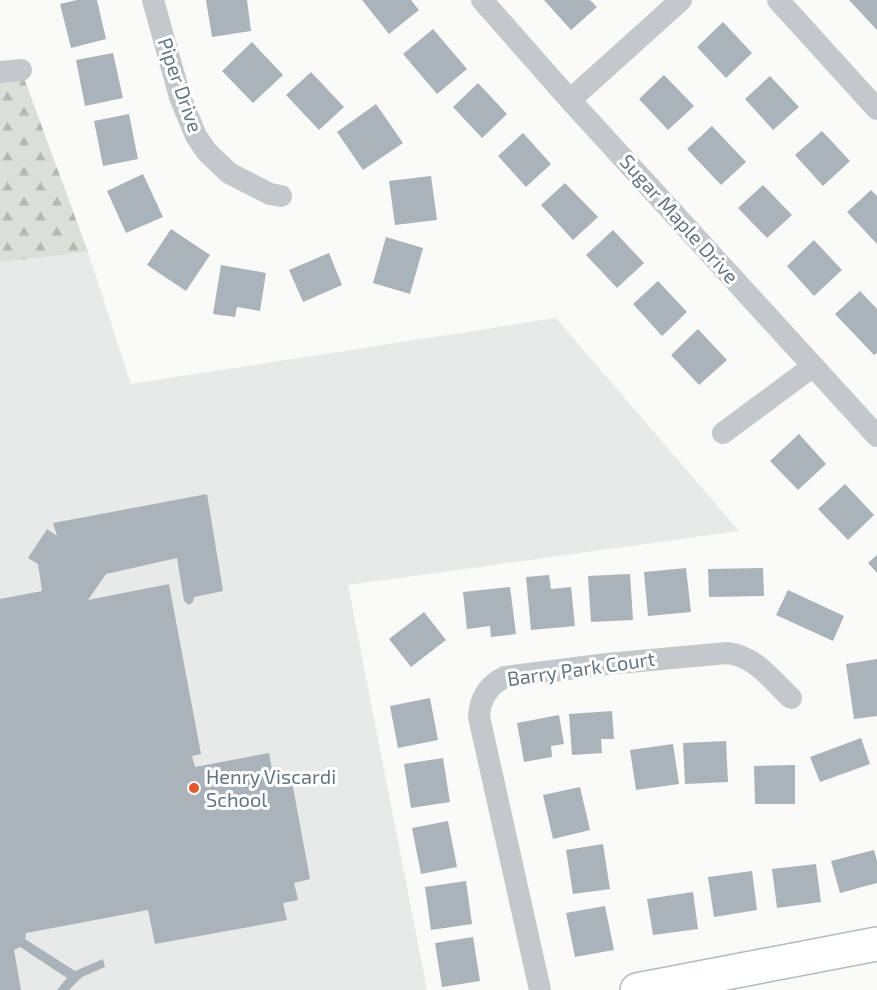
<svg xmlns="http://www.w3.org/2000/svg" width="877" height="990" viewBox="0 0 877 990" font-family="'Exo 2',sans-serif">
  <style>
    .built { fill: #e8e9e9 }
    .forest { fill: url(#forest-firs) }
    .building { fill: #aab3b9 }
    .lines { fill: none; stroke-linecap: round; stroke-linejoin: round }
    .secondary-casing { stroke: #b3babf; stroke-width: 36 }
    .street { stroke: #c3c8cc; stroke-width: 22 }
    .secondary { stroke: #fff; stroke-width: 33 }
    .poi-dot { fill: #e4572e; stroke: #fff; stroke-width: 2 }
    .labels { text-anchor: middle; stroke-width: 6; stroke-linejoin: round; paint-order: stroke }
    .street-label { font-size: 20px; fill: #657683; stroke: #fff }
    .poi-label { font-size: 20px; fill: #657683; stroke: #fff; text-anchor: start }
  </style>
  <defs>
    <pattern id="forest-firs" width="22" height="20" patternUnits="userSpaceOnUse" patternTransform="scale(1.5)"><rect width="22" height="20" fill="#dadfd7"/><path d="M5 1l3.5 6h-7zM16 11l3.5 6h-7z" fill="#b4b9b4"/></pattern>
  </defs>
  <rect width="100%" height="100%" fill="#fafaf8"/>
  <path class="built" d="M88 252 131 384 556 318 739 531 348 585 427 990H0V262Z"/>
  <path class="forest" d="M21 70 88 252 0 262V72Z"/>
  <path class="building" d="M77 0H97L106 39 71 48 60 4Z
    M206 0H247L251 31 212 37Z
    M362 0H411L419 10 389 34Z
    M544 0H590L597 7 571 30Z
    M849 0H877V30Z
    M723 22 752 53 726 78 697 47Z
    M433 29 467 69 437 94 403 54Z
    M252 42 283 75 253 103 222 71Z
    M113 53 123 98 85 106 76 60Z
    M311 72 344 107 319 130 286 95Z
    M664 75 694 106 668 130 639 99Z
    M770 76 799 107 773 130 745 99Z
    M478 83 507 114 482 138 453 107Z
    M376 104 403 143 363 170 337 132Z
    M129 114 138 159 103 166 94 121Z
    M712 126 746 162 721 185 687 149Z
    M822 131 850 161 823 186 795 155Z
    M523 133 551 164 526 187 498 156Z
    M143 174 163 217 126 233 107 191Z
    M431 176 437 220 395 225 389 181Z
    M565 183 598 217 573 240 541 205Z
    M763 185 792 215 767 238 738 208Z
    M871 190 877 196V244L847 212Z
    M171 229 210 255 186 291 147 265Z
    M613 230 644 263 617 288 586 255Z
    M386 237 423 248 410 294 373 283Z
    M814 240 842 270 814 296 787 266Z
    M329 253 342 285 303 302 289 270Z
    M221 265 266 273 260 311 237 307 235 317 213 314Z
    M658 281 687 312 662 336 633 304Z
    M860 291 877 309V353L874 355 835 314Z
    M698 329 727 360 699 385 671 355Z
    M799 434 826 464 798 490 770 461Z
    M845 484 874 515 848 540 818 509Z
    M207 494 223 591 194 597 193 602 189 605 184 601 177 558 106 574 88 600 169 584 201 754 192 756 195 767 269 753 273 774 290 771 310 879 294 883 298 900 283 903 287 920 155 944 148 910 26 933 25 939 75 971 103 959 105 967 82 977 69 990H57L67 978 20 947 14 950 21 990H0V599L42 591 38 564 28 558 47 529 57 536 53 523Z
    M877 555V573L868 563Z
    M686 568 691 612 648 616 644 572Z
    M763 568 764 596 709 597 708 569Z
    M630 574 633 620 591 622 588 576Z
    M549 575 551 589 571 587 575 626 531 630 526 577Z
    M510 587 516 634 491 637 490 626 467 629 463 592Z
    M788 590 844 616 833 641 776 615Z
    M424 612 446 640 411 667 389 639Z
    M877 659V716L854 719 846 664Z
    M430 698 438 740 398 748 390 706Z
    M612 711 614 739H601L602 753 572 755 569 714Z
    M559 715 564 744 551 746 552 757 524 762 517 723Z
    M861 738 870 764 820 782 810 757Z
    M726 741 728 782 685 784 683 743Z
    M673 744 679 784 636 790 630 750Z
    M443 758 450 802 411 808 404 764Z
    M795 765V804H755L754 766Z
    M580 787 590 830 553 839 543 795Z
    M448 821 457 867 421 874 412 828Z
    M603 844 610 889 573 894 566 850Z
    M874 850 877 861V883L840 893 831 861Z
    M816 864 821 902 777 908 772 869Z
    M752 871 757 910 714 917 708 877Z
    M466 881 472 924 431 930 425 887Z
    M693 892 698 929 653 935 647 899Z
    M605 906 614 950 575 957 566 913Z
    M473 937 480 981 442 987 435 943Z"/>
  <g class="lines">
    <defs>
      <path id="secondary" d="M637 990 877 944"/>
    </defs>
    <use href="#secondary" class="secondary-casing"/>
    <path class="street" d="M153 0 180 97 196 136 207 152 229 173 270 194 281 196
      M482 0 570 100 877 436
      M778 0 877 109
      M0 72 21 70
      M570 100 681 0
      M723 433 812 367
      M540 990 479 717C480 699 488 685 505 677L607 664 727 653C755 656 772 680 791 698"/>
    <use href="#secondary" class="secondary"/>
  </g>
  <circle class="poi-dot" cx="194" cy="788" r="6"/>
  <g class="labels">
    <g class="street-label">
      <text transform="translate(180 85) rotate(71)" y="7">Piper Drive</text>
      <text transform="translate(679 219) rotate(48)" y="7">Sugar Maple Drive</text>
      <text transform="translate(581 669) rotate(-8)" y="7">Barry Park Court</text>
    </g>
    <g class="poi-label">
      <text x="206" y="784">Henry Viscardi<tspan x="206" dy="23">School</tspan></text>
    </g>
  </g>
</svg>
